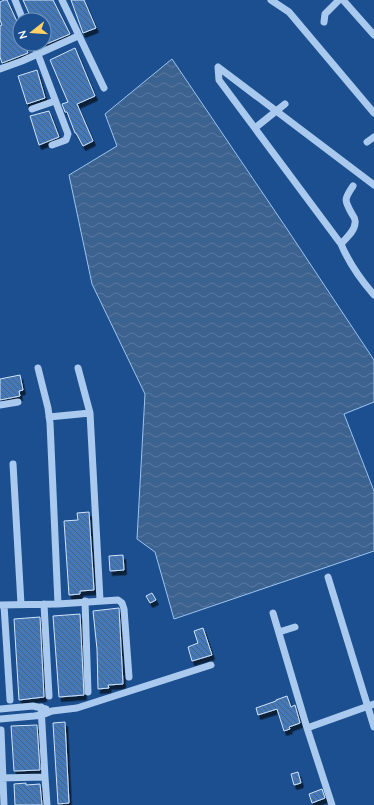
<svg xmlns="http://www.w3.org/2000/svg" width="374" height="805" viewBox="0 0 374 805" font-family="Quicksand,sans-serif">
  <style>
    .water { fill: url(#water-waves); stroke: #9cc4f0 }
    .building { fill: url(#building-back-hatch); stroke: #cfe3fa; filter: url(#shadow) }
    .lines { fill: none; stroke-linecap: round; stroke-linejoin: round }
    .minor { stroke: #a9c9ee; stroke-width: 7 }
  </style>
  <defs>
    <pattern id="water-waves" width="16" height="10" patternUnits="userSpaceOnUse"><rect width="16" height="10" fill="#3c6290"/><path d="M0 5q4-4 8 0t8 0" fill="none" stroke="#597aa1"/></pattern>
    <pattern id="building-back-hatch" width="6" height="6" patternUnits="userSpaceOnUse"><rect width="6" height="6" fill="#4478b7"/><path d="M-1 5l2 2M0 0l6 6M5-1l2 2" fill="none" stroke="#486282"/></pattern>
    <filter id="shadow"><feDropShadow dx="2.5" dy="4.5" stdDeviation="0" flood-color="#0009"/></filter>
  </defs>
  <rect width="100%" height="100%" fill="#1b4f8f"/>
  <path class="water" d="M172 59 287 229 374 360V402L344 414 374 491V551L174 619 155 552 137 539 145 394 92 284 69 175 117 146 105 114Z"/>
  <path class="building" d="M4 0H7L20 28V44H24L28 53 2 63 0 57V26L2 25 0 20V2Z
    M23 0H53L70 34 44 45V20H32Z
    M71 0H84L96 28 83 33Z
    M75 48 95 96 77 104 93 141 83 146 76 133H75L67 112H65L62 104 68 102 50 60Z
    M37 70 45 98 27 104 18 76Z
    M49 111 59 137 39 145 30 116Z
    M20 375 23 390 19 391 20 396 0 400V379Z
    M89 512 94 590 80 591V594L69 595 64 521 78 520 77 513Z
    M123 555 124 570 110 571 109 556Z
    M152 593 156 600 150 603 146 596Z
    M119 608 123 684 108 685 109 688 98 689 97 649 93 611Z
    M80 614 84 695 59 697 53 616Z
    M40 617 44 697 19 700 14 619Z
    M203 628 212 655 192 661 188 647 198 643 194 631Z
    M287 696 291 707 295 705 300 723 289 727 290 729 284 731 277 709 258 715 256 708 276 701V700Z
    M65 722 69 803 58 804 53 723Z
    M37 725 40 770 14 771 11 726Z
    M298 772 301 783 294 785 291 774Z
    M26 783V785L40 784 42 805H15L14 784Z
    M322 789 325 798 312 803 309 794Z"/>
  <g class="lines">
    <path class="minor" d="M15 0 23 20
      M62 0 104 88
      M271 0 289 12 374 113
      M343 0 374 35
      M324 22 325 14 339 0
      M34 44 68 134 66 140 52 145
      M0 69 22 61 78 36
      M32 109 55 101
      M255 128 285 104
      M367 142 374 137
      M374 185 218 67 219 80 341 244C349 263 361 280 374 295
      M341 244C346 238 355 231 355 223 356 219 354 217 352 214 344 200 344 199 353 186
      M38 368 48 408 50 423 58 604
      M78 368 90 413 100 600
      M0 405 18 402
      M49 417 90 413
      M13 464 21 604
      M328 577 374 727
      M85 601 88 692
      M44 604 49 696
      M0 605 58 604 118 600 122 603 124 609 129 677
      M4 605 10 700
      M273 613 307 728 332 805
      M279 632 295 627
      M0 709 33 706 46 709
      M0 719 34 716 42 715 52 711 77 708 211 665
      M307 728 374 704
      M1 730 4 805
      M45 777 47 805
      M0 778 45 777 41 707"/>
  </g>
  <g transform="translate(32 32) rotate(253)"><circle r="19" fill="#1b4f8f" stroke="#7695bc"/>
  <path d="M0-3L7 15L0 10L-7 15Z" fill="#ffd166"/>
  <text y="-6" font-size="11" font-weight="bold" text-anchor="middle" fill="#ffffff">N</text>
  </g>
</svg>
